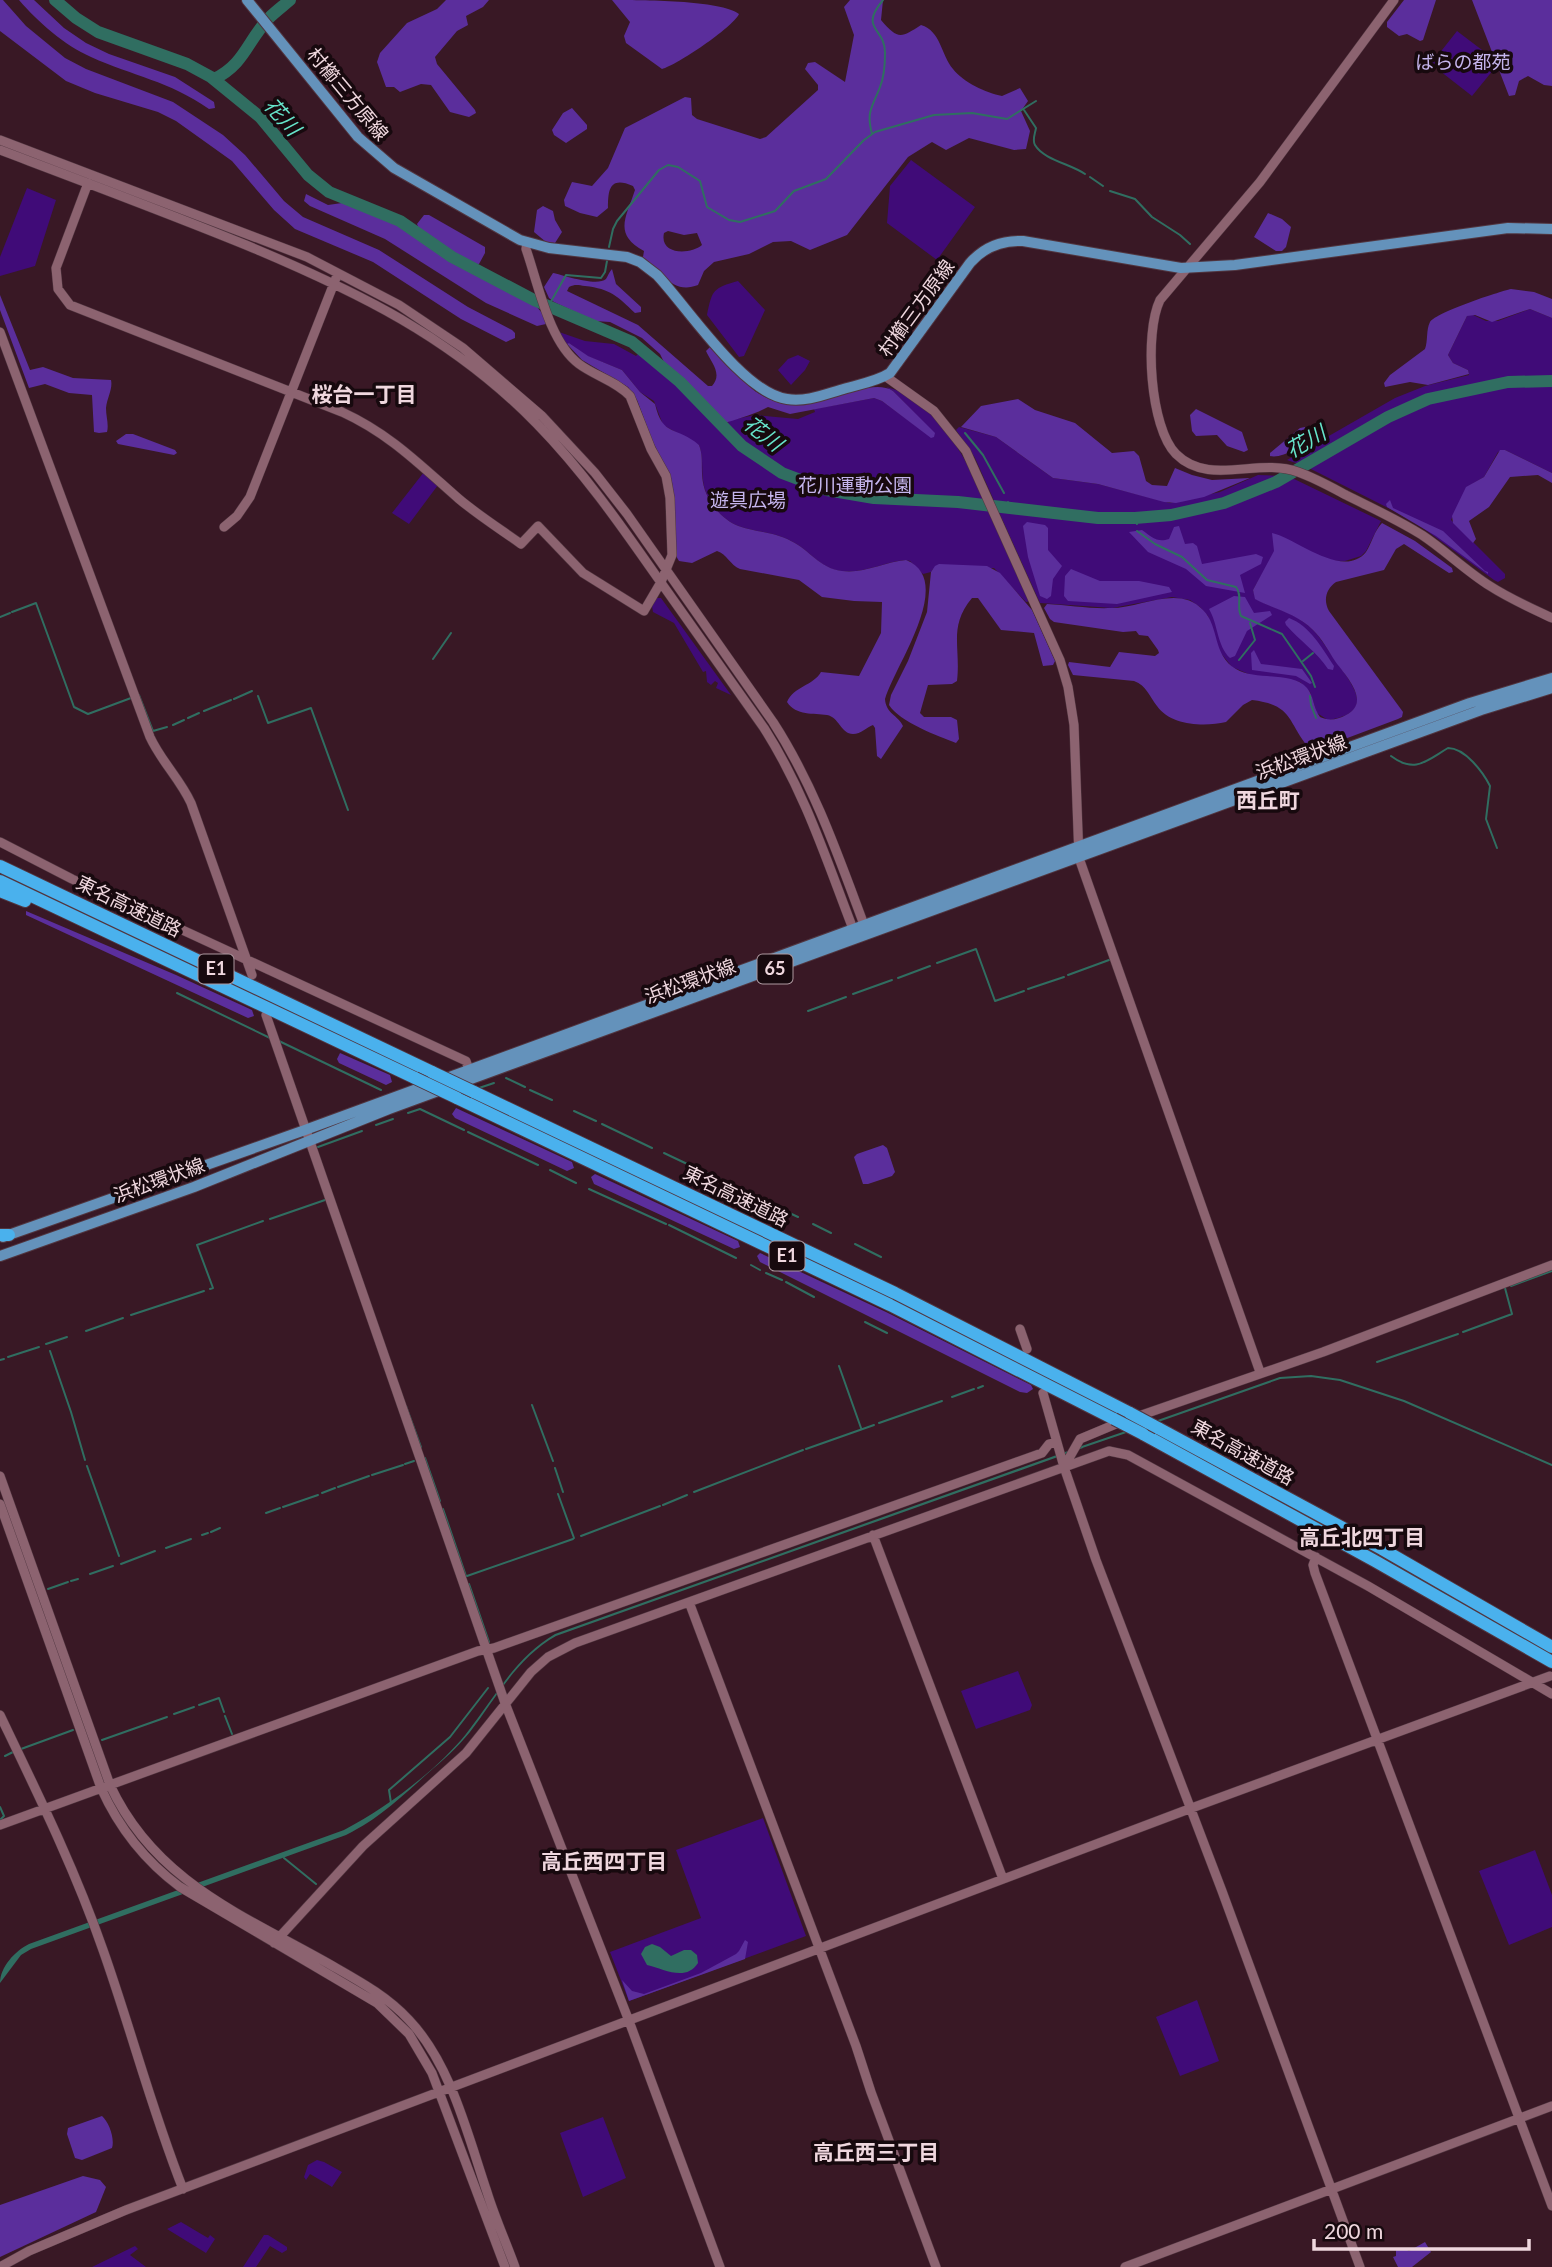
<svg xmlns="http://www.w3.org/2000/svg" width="1552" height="2267" viewBox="0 0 1552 2267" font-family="Lato,'Noto Sans JP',sans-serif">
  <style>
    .green { fill: #400b78 }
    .forest { fill: #5b2e9c; fill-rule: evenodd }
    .water { fill: #306e61 }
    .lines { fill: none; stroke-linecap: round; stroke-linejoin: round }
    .stream { stroke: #306e61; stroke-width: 2 }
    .river { stroke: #306e61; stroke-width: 12 }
    .minor-casing { stroke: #513640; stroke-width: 10 }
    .major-casing { stroke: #513640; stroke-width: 12 }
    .highway-casing { stroke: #513640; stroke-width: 14 }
    .minor { stroke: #8c6370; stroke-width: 9 }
    .major { stroke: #6492bb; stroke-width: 10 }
    .highway { stroke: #4ab1ed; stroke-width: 12 }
    .highway-bridge-casing { stroke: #513640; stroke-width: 14; stroke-linecap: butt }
    .highway-bridge { stroke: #4ab1ed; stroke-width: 12 }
    .labels { text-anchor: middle; stroke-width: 7; stroke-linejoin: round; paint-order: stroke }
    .shield { fill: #17090e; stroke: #ae99a0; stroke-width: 2 }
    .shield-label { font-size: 18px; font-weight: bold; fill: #efd7de }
    .park-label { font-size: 19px; fill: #c5b5ed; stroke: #17090e }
    .street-label { font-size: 19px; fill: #efd7de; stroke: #17090e }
    .water-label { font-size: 21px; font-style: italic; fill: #66e4ca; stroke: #17090e }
    .neighbourhood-label { font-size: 21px; font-weight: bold; fill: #efd7de; stroke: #17090e }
  </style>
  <rect width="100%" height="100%" fill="#391825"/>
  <path class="green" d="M1457 31 1486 53 1494 69 1472 96 1431 64Z
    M911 160 975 207 937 260 887 223 890 186Z
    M27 188 56 200 35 266 0 276V257Z
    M738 281 765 310 744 356 739 357 707 315C712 290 713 288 738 281Z
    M1530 309 1552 318V473L1505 450 1498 452 1484 477 1467 487 1451 520 1505 574V578L1498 582 1494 580 1412 520 1307 467 1290 477 1381 521 1366 551 1361 556 1345 561 1295 560 1265 569 1253 590 1256 599C1272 608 1290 611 1305 623 1319 633 1326 648 1336 661 1353 686 1377 712 1328 720L1317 713 1310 692 1300 682 1251 675 1232 667 1219 651 1208 616 1200 607 1190 600 1172 597 1112 608 1040 603 997 508 989 507 1030 601 1026 602 994 568 933 569 931 572 923 574 910 561 905 560C884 562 863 574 841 571 819 568 810 550 791 541 761 525 734 538 711 502 697 480 706 464 699 445L663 425 654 401 640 392 622 370 587 356 569 343 567 345 559 332 585 341 614 344 636 356 641 351 687 392 720 429 731 420 755 415 798 419 815 412 814 409 874 398 882 401 931 437 934 433 893 391 886 387C937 399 966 459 986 502L995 503 975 458 956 430 959 427 996 437 1053 478 1098 484 1170 503 1220 492 1258 475 1283 476 1302 465 1287 460 1395 398 1425 386 1469 375 1468 370 1453 363 1448 355 1467 316 1471 314 1486 321H1498Z
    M798 355 810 361 805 370 791 385 778 370 788 359Z
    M424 472 438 485 409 524 392 513Z
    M656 598H661L731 695 716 688 718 683 715 681 711 685 707 682 706 671 703 672 674 623 653 612 652 606Z
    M1018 1671 1032 1705 1030 1710 976 1729 961 1691Z
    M763 1818 806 1936 629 2001 610 1952 701 1918 676 1850Z
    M1535 1850 1552 1895V1927L1509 1945 1479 1871Z
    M1197 2000 1219 2061 1180 2076 1156 2017Z
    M603 2117 626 2178 583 2197 560 2133Z
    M317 2160 324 2162 342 2172 332 2187 310 2174 306 2180 304 2177 308 2165Z
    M181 2222 208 2238 210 2235 215 2239 206 2253 167 2229Z
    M264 2235H268L287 2247V2250L282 2253 270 2246 256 2267H243Z
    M135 2246 138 2249 130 2255 146 2267H92Z"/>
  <path class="forest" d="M0 0H3L26 26 65 58 86 69 173 102 223 135 245 155 284 201 303 217 379 250 468 307 512 330 515 333V338L506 342 461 319 373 262 295 229 274 210 232 161 176 121 158 112 95 93 66 81 0 31Z
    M19 0H34L64 28 86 43 109 54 175 77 214 102 215 108 209 109C169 81 133 76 91 57 64 45 38 22 19 0Z
    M446 0H489L483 7 466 16 468 25 457 31 435 57 437 64 475 110 476 113 469 117 450 112 431 85 421 84 400 92 394 87H386L377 62 380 53 407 23 437 9Z
    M612 0C639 0 722 0 739 14 732 28 677 65 662 69L626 43 624 36 630 22Z
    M850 0H883L881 20C898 40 901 38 921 25 941 31 941 55 953 69 963 82 986 93 1002 96L1020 88 1028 101 1021 111 1030 131 1026 149 1014 150 969 138 946 150 932 142 908 157 847 235 810 250 791 241 773 242 749 254 714 262 704 271 698 285C672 295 663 272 643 257L644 251C613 234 626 218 635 190L633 186C610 176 608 189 608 208L597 217 580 213 565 206 564 200 572 182 592 186 608 168 625 128 685 97 691 98 692 115 697 119 760 139 766 137 818 90V85L805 69 808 63 815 62 845 82 854 35 844 7ZM668 231 684 235 697 233 702 245C690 255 659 255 664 233Z
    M1404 0H1436L1423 40 1420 41 1407 34 1399 36 1387 27V22Z
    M1472 0H1552V86L1544 85 1528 76 1519 81 1515 95 1509 96Z
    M572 108 587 125V129L566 143 554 135 552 130 563 113Z
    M306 194 328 205 342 203 398 224 450 260 536 306 543 314 546 324 537 326 486 303 385 239 310 206 304 201Z
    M543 206 553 211 555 220 562 232 555 243 546 242 534 232 537 210Z
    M1268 213 1282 219 1291 227 1286 247 1282 251H1276L1254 237Z
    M424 215H429L485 247V253L479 264C463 265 433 239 419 229L417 224Z
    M612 269 616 284 641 307V312L635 313C617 296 611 289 585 286 578 285 575 284 569 287L567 291 638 325 708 386H712C723 374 711 362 706 351L710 347C735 364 742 391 777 402 814 414 868 375 893 391L935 433 934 437 931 438 882 401 874 398 790 414 768 407C753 415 737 419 722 424L667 368 660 354 642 338 610 322 595 321 554 302 549 298 544 287 553 273C563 275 597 287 606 279 608 276 609 272 612 269Z
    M1511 289 1534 292 1552 299V318L1530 309 1492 322 1475 315 1467 316 1448 355 1453 363 1468 370 1469 374 1428 385 1410 382 1385 387 1384 383 1390 375 1425 349C1428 342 1426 329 1430 322 1437 312 1498 292 1511 289Z
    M0 295 30 370 43 367 73 378 111 380C113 389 107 398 106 408 106 417 109 424 107 432L99 433 94 432 92 395 69 393 45 384 29 388 0 310Z
    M569 343 588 356 622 370 640 392 655 404C663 438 676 425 699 445 706 462 696 479 711 502 734 538 761 525 791 541 810 550 819 568 842 571 863 574 884 562 906 560 957 580 894 667 885 699 886 714 898 715 903 726L881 759 877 756 875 728 873 725C867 727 861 734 853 734 841 734 839 717 827 715 814 713 796 716 787 702 794 686 813 686 821 672L859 676 881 633 882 602 854 601 822 597 799 580 740 569C730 565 727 554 717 551L692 563 679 561 676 556 672 482 652 440 637 400 628 387 582 360 567 344Z
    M1018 399 1035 410 1075 423 1112 453 1134 451 1139 456 1146 481 1152 485 1167 486 1175 468 1192 475 1212 480 1250 478 1204 497 1176 503 1164 502 1098 484 1053 478 996 437 961 427 981 406Z
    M1196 409 1242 432 1248 450 1244 452 1227 446 1217 435 1196 436 1192 431 1190 415Z
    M1305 427 1310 436C1303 446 1282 459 1270 456V453L1300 428Z
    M126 434H133L175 450 177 453 174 455 118 444 116 441Z
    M1500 450H1505L1552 473V483L1538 475 1510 477 1489 507 1469 521 1476 539 1473 543 1453 523 1452 516 1466 487 1484 477Z
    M1390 500 1393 508 1443 531 1485 571 1488 572V574L1436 536 1387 507 1386 504Z
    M1027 522 1045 525 1048 528V550L1062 566 1053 579 1051 596 1047 599 1040 596 1028 557 1023 526Z
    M1382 523 1415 541 1452 568 1453 572 1449 573 1404 544 1396 549 1384 570 1336 582C1326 589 1323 600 1329 611L1403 712 1402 717 1398 719 1318 749 1308 747C1287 721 1293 705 1252 700L1243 705 1226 722C1205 727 1171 726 1157 706 1149 696 1147 686 1134 681L1073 675 1068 665 1069 662 1110 667 1119 652 1155 656 1159 653 1158 650 1148 636 1139 635 1136 631 1123 632 1054 622 1050 619 1044 608 1047 604C1068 605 1090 609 1111 608 1141 608 1179 584 1203 610 1220 627 1212 655 1236 669 1256 681 1292 671 1307 688 1314 696 1313 708 1320 717 1328 721 1337 720 1346 715 1372 702 1345 675 1335 661 1328 650 1322 639 1313 630 1296 613 1275 610 1255 599L1253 590 1274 551 1272 533C1296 538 1343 580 1366 552 1372 543 1374 531 1382 523Z
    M1179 526 1185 544 1193 543 1197 546 1202 564 1256 554 1263 557 1261 564 1240 575 1245 593 1206 586 1186 569 1148 552 1129 532 1142 530C1152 537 1157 543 1169 539L1174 527Z
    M939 564 987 566 1000 573 1032 610 1055 661 1053 665 1043 666 1034 633 1001 630 978 598H972C948 627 961 647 957 681L952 684 928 685 920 713 924 717H951L957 720 959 739 956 743C938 736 900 722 889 705L891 695 908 661 927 612 931 572 935 566Z
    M1071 569 1100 581H1139L1169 587 1172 592 1117 604 1068 601 1064 596 1065 576Z
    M1234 596 1245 597 1254 613 1270 611 1272 615 1247 631 1235 656 1230 658C1217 646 1218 624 1209 609Z
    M1289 618C1310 626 1322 648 1334 666L1333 670 1328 669C1318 653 1299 640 1286 625L1285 622Z
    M1254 650 1261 664 1302 669 1312 683 1310 684 1296 676 1252 670 1251 653Z
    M26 911 176 975 252 1010 254 1016 248 1018 26 915Z
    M340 1053 390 1075 392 1082 386 1085 339 1063 337 1059Z
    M456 1108 572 1162 574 1168 567 1171 455 1118 452 1114Z
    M883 1145 887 1148 895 1172 892 1176 868 1184H863L854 1157 857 1154Z
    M595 1174 738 1241 740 1247 734 1249 594 1184 591 1177Z
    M760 1253 886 1312 1031 1385 1033 1389 1027 1393 1020 1392 760 1262 757 1256Z
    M745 1940 748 1942 745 1959 629 2001 622 1980 632 1991 644 1994 701 1973 736 1954 739 1951Z
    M102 2116C109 2122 115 2139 112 2148L82 2160 75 2158 67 2134 68 2128Z
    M83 2176 100 2180 106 2187 96 2212 0 2257V2205Z
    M1425 2242 1431 2252 1412 2267H1398L1393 2257 1396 2256V2250L1403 2248 1409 2251Z"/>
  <path class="water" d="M1082 1446 1083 1448 556 1636C517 1658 496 1698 470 1732 457 1748 442 1761 427 1774 400 1798 380 1818 346 1835L31 1949 21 1955 0 1983C0 1967 15 1951 29 1944L344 1830C386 1808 436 1771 466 1734 494 1699 514 1658 555 1634Z
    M652 1944 660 1947 671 1956 684 1950H691L697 1955 698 1963C686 1982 664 1969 647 1965L641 1954 645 1947Z"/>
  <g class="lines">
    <path class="stream" d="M1024 110 1036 128C1035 134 1032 140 1035 145 1044 160 1071 164 1085 174
      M872 134C866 111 872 108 880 87 884 77 885 65 885 54 886 27 858 30 883 0
      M1090 177 1103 186
      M1110 191 1135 199 1152 217 1180 235 1190 244
      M609 247 613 229 617 221 659 170 668 165 678 167 700 181 707 207 729 220 740 222 775 211 794 191 826 179 864 140 875 132 934 115 972 113 1007 119 1036 101
      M549 305 566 275 601 278 605 272 607 261
      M965 433 983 455 1004 493
      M1008 502 1011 507
      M1136 518 1137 524
      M1137 531 1155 544 1182 557 1207 580 1236 587C1243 596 1236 606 1241 616L1282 634 1311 676 1315 687
      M12 612 36 603 74 707 88 714 131 698
      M0 617 10 613
      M433 659 451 633
      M1239 660 1255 640 1250 623
      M1303 661 1313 653
      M139 695 153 731 167 727
      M258 696 268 723 311 708 348 810
      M1310 696 1311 705 1316 718
      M234 699 252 691
      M204 711 231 700
      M188 718 199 713
      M173 725 184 720
      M1391 756C1415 774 1426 761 1448 748 1465 748 1483 772 1490 786L1486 819 1497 848
      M937 963 976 949 995 1001 1024 991
      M1068 975 1109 960
      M898 978 930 966
      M1028 989 1064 977
      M177 993 270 1038
      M853 994 892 980
      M808 1011 846 997
      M279 1041 381 1090
      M506 1078 525 1087
      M479 1088 494 1083
      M530 1090 552 1100
      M420 1109 464 1130
      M574 1111 596 1121
      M408 1113 420 1109
      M602 1124 652 1148
      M376 1125 393 1119
      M468 1132 538 1165
      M318 1147 362 1131
      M664 1153 721 1180
      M550 1170 576 1183
      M730 1185 798 1217
      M589 1189 666 1224
      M270 1219 325 1200
      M813 1224 831 1233
      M669 1225 736 1258
      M855 1244 881 1257
      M751 1265 760 1270
      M766 1273 782 1280
      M786 1282 814 1297
      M1511 1286 1552 1271
      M210 1289 213 1288 197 1245 263 1221
      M131 1315 204 1291
      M865 1322 887 1333
      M86 1331 123 1318
      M1463 1332 1512 1314 1505 1288
      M46 1344 67 1337
      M50 1351 71 1412 85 1460
      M8 1357 39 1347
      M0 1360 4 1359
      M1377 1362 1458 1334
      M839 1366 861 1428
      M978 1388 983 1386
      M952 1397 974 1389
      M532 1405 553 1461
      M406 1406 421 1447
      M1158 1421 1280 1378 1311 1376 1340 1380 1404 1401 1552 1465
      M879 1423 942 1401
      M1082 1447 1126 1432
      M806 1449 874 1425
      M425 1458 440 1501
      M405 1464 414 1461
      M87 1466 119 1556
      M555 1468 563 1492
      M372 1475 403 1465
      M338 1487 369 1476
      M694 1492 803 1450
      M322 1493 335 1488
      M558 1494 574 1538
      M663 1505 687 1495
      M283 1507 318 1495
      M443 1509 466 1576
      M266 1513 280 1508
      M211 1532 220 1528
      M202 1535 208 1533
      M581 1536 660 1506
      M166 1548 191 1539
      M121 1564 155 1551
      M90 1574 113 1566
      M467 1576 573 1539
      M71 1581 78 1579
      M469 1584 489 1642
      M48 1589 68 1582
      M199 1705 219 1698 224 1712
      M174 1714 194 1707
      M225 1716 232 1734
      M102 1740 167 1717
      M21 1749 73 1730
      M5 1756 13 1752
      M391 1803 389 1790 450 1737 488 1688
      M0 1807 4 1816 0 1820
      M284 1858 316 1884"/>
    <path class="river" d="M55 0 76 18 98 32 187 64 211 77 260 117 308 175 329 192 400 221 452 257 534 300 632 342 680 382 742 446 782 473 827 490 874 498 958 502 1098 518H1135L1171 515 1224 503 1276 482 1388 417 1428 399 1508 382 1552 381
      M214 79C245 64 247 41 269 18 275 12 283 6 290 0"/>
    <defs>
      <path id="minor" d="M1394 0 1260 182 1160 300C1144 333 1150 428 1176 454 1209 487 1258 457 1298 472 1315 478 1331 487 1346 495 1372 508 1398 520 1422 535 1446 551 1466 571 1490 586 1510 599 1531 608 1552 618
        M0 140 307 257 399 305 463 348 542 416 595 473 627 514 773 722C815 787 839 858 866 930
        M0 150C82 181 165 212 246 245 356 291 452 337 537 424 582 470 620 524 657 577 693 628 729 678 764 728 806 794 827 862 855 934
        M88 183 56 268 58 289 70 305 342 412C390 434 420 465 459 499 478 515 500 529 521 544L538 526 583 573 644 611 661 582 672 555 670 498 666 476 651 449 630 396C616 381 595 376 579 364 549 342 538 283 526 249L527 242
        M0 332 150 737C161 761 180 779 191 803L252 975
        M885 376 934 411 966 451 1060 660 1068 687 1074 725 1079 858 1260 1372
        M224 527 237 516 250 497 336 278
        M0 842 72 879 466 1061 469 1070
        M266 1015 505 1703 629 2021 720 2267
        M1020 1329 1027 1349
        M1043 1393 1064 1467 1096 1560 1222 1891 1360 2267
        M1136 1417 1323 1352 1552 1265
        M1064 1467 1080 1439 1123 1421
        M0 1476 110 1785C155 1882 243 1915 331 1965 359 1981 387 1996 409 2020 451 2064 468 2136 487 2192 495 2218 506 2242 515 2267
        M0 1504 101 1788C119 1828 145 1861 180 1887L377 2003 409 2034 432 2073 505 2267
        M873 1535 1003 1879
        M1316 1557 1313 1565 1315 1573 1552 2206
        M689 1602 856 2046 871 2092 936 2267
        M0 1715C37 1792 75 1869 103 1950 131 2029 152 2111 183 2189
        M0 1825 478 1651 494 1648 1042 1453 1049 1444 1056 1442
        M274 1943 363 1846 466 1753 531 1672 548 1657 575 1643 1109 1451 1128 1455 1368 1586 1552 1694
        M0 2267 29 2251 126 2210 1189 1809 1550 1676
        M1125 2267 1552 2106"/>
      <path id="major" d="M247 0 358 137 394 168 520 240 549 248 627 257 640 262 657 275C688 308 743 393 787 399 805 402 823 395 840 390 856 385 876 382 890 373L970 263C984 247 1002 240 1023 241L1181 268 1235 265 1508 228 1552 229
        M3 1237 305 1130 1470 703 1552 678
        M0 1256 194 1187 389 1109 1481 710 1552 688"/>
      <path id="highway" d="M0 866 432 1072
        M0 881 415 1078
        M0 891 25 901
        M474 1092 895 1293 1130 1413
        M457 1098 890 1305 1114 1419
        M0 1235H9
        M1158 1428 1382 1549 1552 1647
        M1143 1434 1375 1561 1552 1662"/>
    </defs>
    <use href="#minor" class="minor-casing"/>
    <use href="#major" class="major-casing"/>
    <use href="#highway" class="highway-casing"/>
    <use href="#minor" class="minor"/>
    <use href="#major" class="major"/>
    <use href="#highway" class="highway"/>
    <defs>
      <path id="highway-bridge" d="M432 1072 474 1092
        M415 1078 457 1098
        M1130 1413 1158 1428
        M1114 1419 1143 1434"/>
    </defs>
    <use href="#highway-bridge" class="highway-bridge-casing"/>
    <use href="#highway-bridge" class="highway-bridge"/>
  </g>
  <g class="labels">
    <g class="shield">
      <rect x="198.5" y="954.5" width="35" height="29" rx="5"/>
      <rect x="757.5" y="954.5" width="35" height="29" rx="5"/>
      <rect x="769.5" y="1241.5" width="35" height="29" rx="5"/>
    </g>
    <g class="shield-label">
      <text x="216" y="975">E1</text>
      <text x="775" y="975">65</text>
      <text x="787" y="1262">E1</text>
    </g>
    <g class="park-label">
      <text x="1463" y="69">ばらの都苑</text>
      <text x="855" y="492">花川運動公園</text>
      <text x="748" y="507">遊具広場</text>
    </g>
    <g class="street-label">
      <text transform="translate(348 94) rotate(50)" y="7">村櫛三方原線</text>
      <text transform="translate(916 308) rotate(-54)" y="7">村櫛三方原線</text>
      <text transform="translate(1301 757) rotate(-20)" y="7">浜松環状線</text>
      <text transform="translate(129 906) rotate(26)" y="7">東名高速道路</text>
      <text transform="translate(690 981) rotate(-20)" y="7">浜松環状線</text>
      <text transform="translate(159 1180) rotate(-20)" y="7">浜松環状線</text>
      <text transform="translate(736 1196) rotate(26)" y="7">東名高速道路</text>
      <text transform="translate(1243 1452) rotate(29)" y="7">東名高速道路</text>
    </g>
    <g class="water-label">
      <text transform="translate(282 117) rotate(48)" y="7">花川</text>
      <text transform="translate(763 434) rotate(38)" y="7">花川</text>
      <text transform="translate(1306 442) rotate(-30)" y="7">花川</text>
    </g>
    <g class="neighbourhood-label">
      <text x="364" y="402">桜台一丁目</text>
      <text x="1268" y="808">西丘町</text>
      <text x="1362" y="1545">高丘北四丁目</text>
      <text x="604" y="1869">高丘西四丁目</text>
      <text x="876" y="2160">高丘西三丁目</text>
    </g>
  </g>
  <path d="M1314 2239v10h215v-10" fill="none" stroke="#efd7de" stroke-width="3.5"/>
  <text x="1324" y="2239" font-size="21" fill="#efd7de" stroke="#17090e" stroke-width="5" paint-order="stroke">200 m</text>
</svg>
